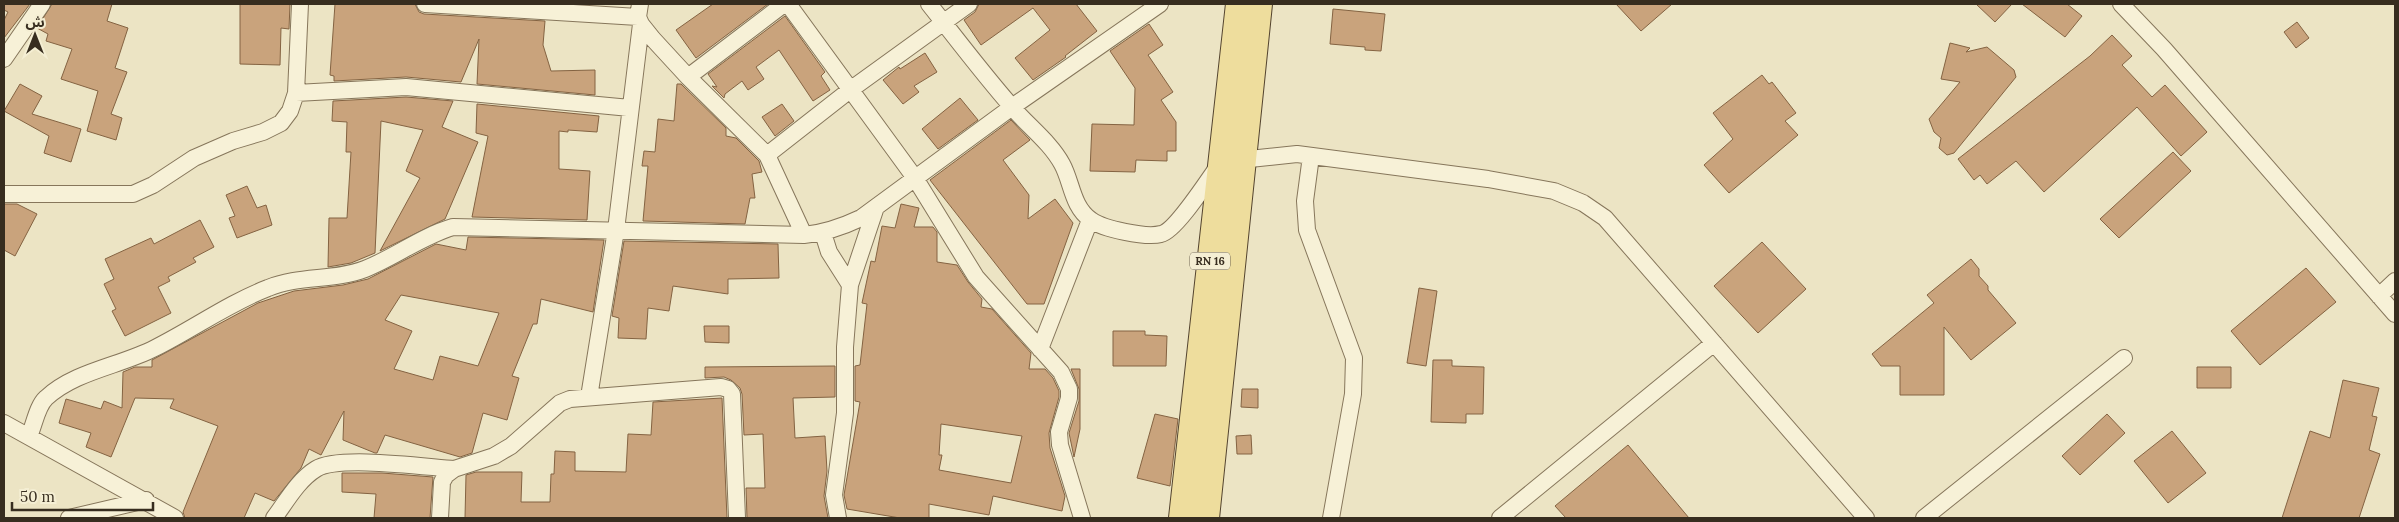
<svg xmlns="http://www.w3.org/2000/svg" width="2399" height="522" viewBox="0 0 2399 522" font-family="Lora,'Noto Sans Arabic',serif">
  <style>
    .building { fill: #c9a37c; stroke: #846342; fill-rule: evenodd }
    .lines { fill: none; stroke-linecap: round; stroke-linejoin: round }
    .minor-casing { stroke: #86765b; stroke-width: 18 }
    .primary-casing { stroke: #54442f; stroke-width: 28 }
    .minor { stroke: #f7f1d7; stroke-width: 16 }
    .primary { stroke: #eedd9d; stroke-width: 26 }
    .labels { text-anchor: middle; stroke-width: 5; stroke-linejoin: round; paint-order: stroke }
    .shield { fill: #f4eed3; stroke: #706755; stroke-width: 1 }
    .shield-label { font-size: 11px; font-weight: bold; fill: #372d1f }
  </style>
  <rect width="100%" height="100%" fill="#ece4c4"/>
  <path class="building" d="M4 4H30L4 38V20L8 12 4 10Z
    M52 4H112L107 21 128 28 115 68 127 72 111 114 122 118 116 140 87 131 98 91 61 79 72 49 46 41 48 34 37 28Z
    M240 4H290L289 29 281 28 280 65 240 64Z
    M335 4H415L419 12 424 14 545 21 543 45 551 71 595 70V95L477 84 479 39 461 82 406 77 334 81V76L330 75Z
    M713 4H768L696 58 676 30Z
    M979 4H1076L1097 31 1065 56 1066 57 1033 80 1015 58 1050 30 1033 8 981 45 964 20 975 12Z
    M1616 4H1672L1641 31Z
    M1976 4H2012L1995 22Z
    M2022 4H2067L2082 16 2065 37Z
    M1333 9 1385 14 1381 51 1365 50V47L1330 44Z
    M785 16 825 72 821 76 830 90 813 101 779 50 756 67 764 79 748 90 742 81 725 94 724 98 712 86 717 87 708 74Z
    M2297 22 2309 38 2296 48 2284 32Z
    M1149 24 1163 45 1148 55 1173 92 1161 100 1176 122V151H1167V161L1136 160 1135 172 1090 171 1092 124 1134 125 1135 88 1110 51Z
    M2112 35 2132 56 2122 65 2152 97 2165 85 2207 132 2181 156 2137 107 2044 192 2016 161 1987 184 1980 175 1974 180 1958 159 2090 56Z
    M1950 43 1970 48 1966 52 1987 47 2014 70 2016 77 1954 153 1947 155 1939 148 1941 138 1934 132 1929 119 1960 82 1941 79Z
    M925 53 937 72 914 86 919 92 903 104 883 80 899 67 900 69Z
    M1762 75 1769 84 1772 82 1796 113 1785 121 1798 135 1729 193 1704 165 1733 139 1713 113Z
    M20 84 42 96 32 114 81 129 71 162 44 153 49 136 4 111Z
    M677 84H681L726 128V136L736 138 759 161 762 172 752 174 755 198H750L745 224 643 221 648 166H642L644 151 655 152 658 119 674 121Z
    M406 97 453 101 442 127 478 142 445 219 380 251 420 178 406 171 423 130 381 121 375 253 351 263 328 267 329 218H347L351 152H346L347 122 332 121 333 101Z
    M960 98 978 120 938 149 922 129Z
    M477 104 599 116 597 132 568 130V132L559 131V169L590 171 587 220 472 217 488 136 476 133Z
    M782 104 794 121 775 136 762 117Z
    M1011 120 1030 140 1003 160 1029 195 1028 219 1055 199 1073 223 1044 304H1027L930 180Z
    M2173 152 2191 171 2119 238 2100 219Z
    M247 186 257 208 266 205 272 225 237 238 229 218 235 216 226 195Z
    M4 204H17L37 214 15 256 4 250Z
    M901 204 919 208 914 227H933L937 232V262L957 265 968 282 982 299 981 307 992 309 1031 353 1029 369H1045L1053 378 1059 391V397L1049 433 1050 448 1065 496 1062 511 993 496 989 515 929 504V518H900L847 509 844 495 860 402 855 401V366L860 365 867 304 862 303 871 261 875 262 882 226 895 228ZM941 424 1022 436 1011 483 939 470 942 455H939Z
    M200 220 214 247 193 258 196 262 168 277 170 281 158 287 171 313 125 336 112 311 116 309 104 284 114 279 105 259 151 238 154 244Z
    M468 237 604 240 593 312 541 299 537 324H533L512 376 519 378 507 420 483 413 472 453 460 457 385 435 377 453H375L343 440 344 411 321 455 309 449 301 468 274 501 255 493 244 518H185L183 512 218 426 170 408 174 399 135 398 111 457 86 447 91 433 59 423 66 399 101 409 104 401 122 408 123 372 135 367H152V360L258 303 294 291 343 285 368 279 436 244 466 250ZM401 295 499 313 478 366 440 356 433 380 394 369 412 331 385 320Z
    M624 241 778 244 779 278 728 279V294L673 286 669 311 648 308 646 339 618 338 619 318 612 316Z
    M1762 242 1806 289 1758 333 1714 286Z
    M1971 259 1979 269V276L1988 286V290L2016 323 1971 360 1944 327V395H1900V366H1881L1872 354 1934 303 1927 295Z
    M2306 268 2336 302 2260 365 2231 331Z
    M1419 288 1437 291 1426 366 1407 363Z
    M704 326H729V343L705 342Z
    M1113 331H1145V335L1167 336 1166 366H1113Z
    M1433 360H1452V366L1484 367 1483 414H1466V423L1431 422Z
    M835 366V397L793 398 795 438 825 436 827 471 824 496 828 518H747L746 488H765L763 434 744 435 742 394 740 388 731 380 724 377 705 378V367Z
    M2197 367H2231V388H2197Z
    M1071 369H1080V429L1074 457 1069 433 1079 401V389Z
    M2343 380 2379 388 2372 416 2377 417 2369 450 2380 454 2359 518H2282L2310 431 2330 438Z
    M1242 389H1258V408L1241 407Z
    M722 398 727 518H465L466 475 476 472H522L521 502H550L551 474H554L555 451 575 452V471L626 472 628 434 651 435 653 402Z
    M1155 414 1178 419 1170 486 1137 478Z
    M2107 414 2125 433 2080 475 2062 456Z
    M2172 431 2206 473 2168 503 2134 461Z
    M1251 435 1252 454H1237L1236 436Z
    M1628 445 1689 518H1566L1555 506Z
    M342 473H382L433 477 430 518H374L376 494 342 492Z"/>
  <g class="lines">
    <defs>
      <path id="minor" d="M425 4 638 17
        M640 4 638 17 641 24 653 39 688 77 767 155 804 235
        M788 4 915 178 976 277 1061 372 1069 389V398L1059 432 1060 445 1082 518
        M929 4C956 38 983 74 1012 107 1028 126 1050 142 1062 164 1072 182 1072 207 1091 220 1103 229 1146 238 1161 234 1176 231 1210 177 1221 162L1297 154 1488 179 1554 191 1583 203 1605 218 1866 518
        M2121 4 2164 49 2395 314
        M4 59 42 4
        M688 77 784 4
        M296 93 406 87 630 108
        M767 155 850 90 969 4
        M1311 156 1305 201 1307 230 1354 358 1353 394 1331 518
        M4 194H133L153 185 194 158 233 141 263 132 281 123 290 111 296 93 300 4
        M823 233 829 252 850 285
        M2379 296 2395 281
        M1040 349 1090 220
        M589 397 616 230 641 24
        M4 423 175 518
        M29 436C34 426 37 406 46 398 75 371 120 366 155 348 193 329 229 303 268 288 299 275 334 281 365 269 395 257 422 236 453 227L804 235C825 233 842 227 861 218L1012 107 1160 4
        M69 518 146 500
        M274 518C286 502 298 480 316 469 338 455 425 467 454 469
        M440 518 442 482 446 475 454 469 494 456 511 446 560 403 570 399 721 387 728 389 732 394 737 518
        M838 518 834 495 845 413V347L850 285 876 207
        M1500 518 1714 343
        M1924 518 2124 358"/>
      <path id="primary" d="M1182 518 1239 4
        M1206 518 1259 4"/>
    </defs>
    <use href="#minor" class="minor-casing"/>
    <use href="#primary" class="primary-casing"/>
    <use href="#minor" class="minor"/>
    <use href="#primary" class="primary"/>
  </g>
  <g class="labels">
    <rect class="shield" x="1190" y="252.5" width="40" height="17" rx="4"/>
    <g class="shield-label">
      <text x="1210" y="265">RN 16</text>
    </g>
  </g>
  <rect width="2399" height="522" fill="none" stroke="#372d1f" stroke-width="10"/>
  <g transform="translate(35 35)" stroke="#f4eed3" stroke-width="4" paint-order="stroke">
  <path d="M0-4L9 19L0 12L-9 19Z" fill="#372d1f"/>
  <text y="-8" font-size="14" font-weight="bold" text-anchor="middle" fill="#372d1f">ش</text>
  </g>
  <path d="M12 502v8h141v-8" fill="none" stroke="#372d1f" stroke-width="2.5"/>
  <text x="20" y="502" font-size="15" fill="#372d1f" stroke="#f4eed3" stroke-width="4" paint-order="stroke">50 m</text>
</svg>
